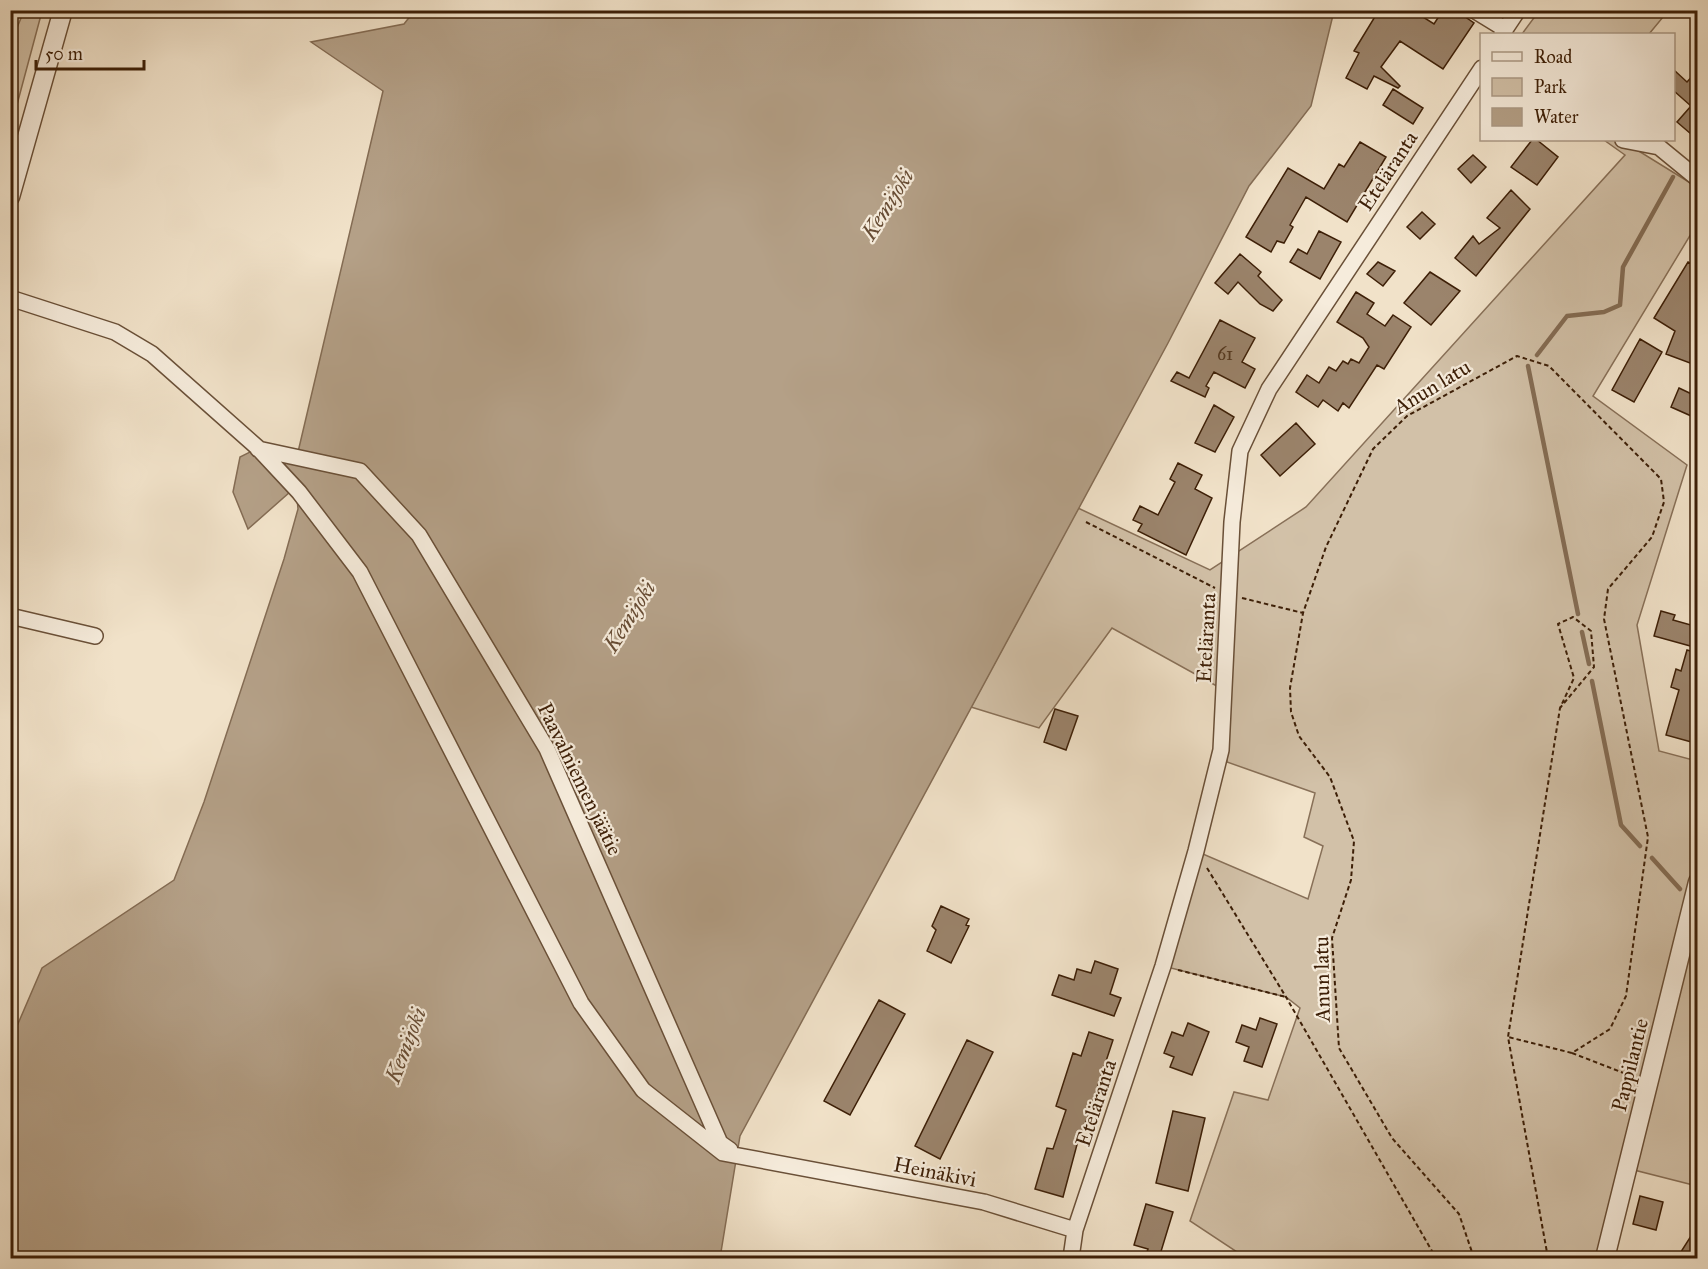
<svg xmlns="http://www.w3.org/2000/svg" width="1708" height="1269" viewBox="0 0 1708 1269" font-family="'IM FELL Great Primer',serif">
  <style>
    .green { fill: #d2c1a8; stroke: #887058; stroke-width: 1.5 }
    .water { fill: #b4a087; stroke: #846c54; stroke-width: 1.5 }
    .lines { fill: none; stroke-linecap: round; stroke-linejoin: round }
    .stream { stroke: #846c54; stroke-width: 4.5 }
    .building { fill: #9b846c; stroke: #3d1f07; stroke-width: 1.5 }
    .minor-casing { stroke: #6a5038; stroke-width: 18 }
    .tertiary-casing { stroke: #6a5038; stroke-width: 21 }
    .path { stroke: #3d1f07; stroke-width: 2; stroke-dasharray: 4.5 3; stroke-linecap: butt }
    .minor { stroke: #f6ecdc; stroke-width: 15 }
    .tertiary { stroke: #f6ecdc; stroke-width: 18 }
    .labels { text-anchor: middle; stroke-width: 4.5; stroke-linejoin: round; paint-order: stroke }
    .number-label { font-size: 18px; fill: #543820 }
    .street-label { font-size: 21px; fill: #3d1f07; stroke: #f6ecdc }
    .water-label { font-size: 22px; font-style: italic; fill: #674c34; stroke: #f6ecdc }
  </style>
  <rect width="100%" height="100%" fill="#f1e2c9"/>
  <filter id="stains"><feTurbulence type="fractalNoise" baseFrequency=".00333" numOctaves="4"/><feColorMatrix values="0 0 0 0 .2 0 0 0 0 .09 0 0 0 0 .02 0 0 0 .5 -.17"/></filter>
  <radialGradient id="worn" r=".72"><stop offset=".6" stop-color="#630" stop-opacity="0"/><stop offset="1" stop-color="#630" stop-opacity=".3"/></radialGradient>
  <path class="green" d="M24 11 41 15 11 127V42Z
    M1539 11V10L1668 11 1649 34H1522Z
    M1604 140H1621L1697 187V224L1593 396 1687 465 1637 625 1659 751 1697 761V857L1680 928 1697 941V1186L1622 1167 1599 1258H1246L1190 1221 1234 1092 1268 1100 1300 1008 1286 997 1163 966 1196 851 1308 899 1323 846 1304 837 1315 793 1227 762 1224 690 1112 628 1039 728 971 707 1078 508 1210 570 1306 507 1625 155Z"/>
  <path class="water" d="M415 10 1334 11 1311 106 1249 186 1168 343 740 1136 720 1258H11V1040L42 968 174 880 204 802 284 559 298 509 297 498 290 492 248 529 233 492 240 457 258 448 285 463 298 452 383 91 311 42 404 24Z"/>
  <g class="lines">
    <path class="stream" d="M1537 355 1567 316 1604 312 1620 305 1623 267 1673 177
      M1528 366 1578 614
      M1582 632 1589 664
      M1592 681 1621 825 1640 846
      M1652 858 1680 889"/>
  </g>
  <path class="building" d="M1379 10H1412L1434 24 1443 10H1455L1474 23 1443 69 1400 41 1381 67 1400 86 1398 88 1374 76 1367 89 1346 78 1359 53 1354 51Z
    M1674 70 1687 82 1698 70V126L1691 134 1677 122 1691 106 1674 91Z
    M1393 89 1423 108 1413 124 1383 105Z
    M1532 140H1537L1558 157 1537 185 1511 167Z
    M1360 142 1386 157 1347 222 1306 197 1290 225 1293 227 1284 243 1277 241 1271 252 1246 237 1288 168 1324 189 1339 164 1344 167Z
    M1473 155 1486 167 1471 183 1458 169Z
    M1511 190 1530 209 1476 276 1455 258 1473 236 1479 244 1500 228 1487 218Z
    M1422 212 1435 224 1420 239 1407 227Z
    M1319 231 1341 242 1320 279 1290 262 1298 249 1307 254Z
    M1240 254 1261 272 1258 276 1282 300 1273 311 1260 304 1238 282 1228 294 1215 283Z
    M1378 262 1395 271 1383 286 1367 274Z
    M1688 262 1698 268V366L1666 354 1675 331 1654 318Z
    M1430 272 1460 291 1431 325 1404 303Z
    M1356 292 1374 303 1367 314 1385 326 1393 315 1411 327 1384 369 1377 365 1349 408 1343 403 1338 411 1323 400 1318 407 1296 392 1307 375 1319 383 1329 367 1336 371 1343 361 1348 364 1351 359 1359 363 1369 347 1363 338 1337 322Z
    M1220 320 1255 338 1242 362 1255 369 1245 388 1214 372 1206 386 1209 388 1205 397 1171 381 1177 372 1189 378Z
    M1640 339 1662 352 1634 402 1612 390Z
    M1679 388 1698 397V419L1671 407Z
    M1214 405 1234 417 1215 452 1195 443Z
    M1296 423 1315 444 1280 476 1261 455Z
    M1178 463 1202 475 1195 489 1212 498 1186 555 1138 531 1142 524 1133 520 1140 506 1158 515 1175 482 1170 479Z
    M1661 611 1675 615 1673 620 1698 627 1694 647 1654 636Z
    M1687 650 1698 653 1695 743 1666 735 1679 690 1671 687 1676 669 1681 671Z
    M1055 709 1078 716 1066 750 1044 742Z
    M941 906 969 919 966 925 969 926 951 963 927 951 936 930 932 926Z
    M1095 961 1118 969 1110 994 1121 998 1114 1016 1052 995 1059 975 1074 980 1077 969 1091 973Z
    M879 1000 905 1014 850 1115 824 1101Z
    M1260 1018 1277 1024 1262 1067 1244 1061 1249 1047 1236 1042 1242 1025 1256 1030Z
    M1188 1023 1209 1032 1192 1075 1170 1067 1174 1057 1164 1053 1172 1032 1183 1036Z
    M1089 1032 1113 1040 1081 1137H1079L1063 1197 1035 1189 1047 1148 1053 1149 1066 1110 1056 1106 1073 1053 1081 1056Z
    M967 1040 993 1052 940 1159 915 1146Z
    M1173 1111 1205 1118 1188 1191 1156 1183Z
    M1640 1196 1663 1202 1656 1230 1633 1224Z
    M1146 1204 1173 1212 1159 1258H1145L1148 1249 1134 1245Z
    M1698 1225V1258H1677Z"/>
  <g class="lines">
    <defs>
      <path id="minor" d="M1474 10 1505 29
        M1502 34 1518 10
        M1623 140 1659 147 1698 179
        M10 298 115 332 152 354 258 448 299 492 360 572 581 1003 643 1090 723 1153 984 1202 1075 1230
        M258 449 360 471 419 535 547 749 720 1143 730 1150
        M10 616 95 636
        M1071 1258 1075 1230 1163 966 1196 851 1221 750 1232 522 1240 451 1269 389 1482 68"/>
      <path id="tertiary" d="M10 197 63 10
        M1605 1258 1698 882"/>
    </defs>
    <use href="#minor" class="minor-casing"/>
    <use href="#tertiary" class="tertiary-casing"/>
    <path class="path" d="M1086 522 1215 588
      M1242 598 1303 613
      M1207 868 1286 997 1436 1258
      M1178 970 1286 997
      M1572 1053 1634 1077
      M1474 1258 1459 1214 1392 1138 1339 1048 1332 938 1351 880 1354 841 1330 777 1299 736 1291 712 1290 688 1303 613 1326 547 1373 449 1407 416 1517 356 1549 366 1661 479 1664 502 1652 537 1608 589 1604 619 1648 837 1626 996 1610 1029 1572 1053 1508 1037
      M1548 1258 1508 1037 1560 708 1574 678 1558 624 1573 617 1591 631 1594 667 1560 708"/>
    <use href="#minor" class="minor"/>
    <use href="#tertiary" class="tertiary"/>
  </g>
  <g class="labels">
    <g class="number-label">
      <text x="1225" y="360">61</text>
    </g>
    <g class="street-label">
      <text transform="translate(1388 171) rotate(-57)" y="7">Eteläranta</text>
      <text transform="translate(1432 387) rotate(-31)" y="7">Anun latu</text>
      <text transform="translate(1206 638) rotate(-87)" y="7">Eteläranta</text>
      <text transform="translate(580 779) rotate(64)" y="7">Paavalniemen jäätie</text>
      <text transform="translate(1322 979) rotate(-91)" y="7">Anun latu</text>
      <text transform="translate(1630 1065) rotate(-76)" y="7">Pappilantie</text>
      <text transform="translate(1096 1103) rotate(-72)" y="7">Eteläranta</text>
      <text transform="translate(935 1172) rotate(11)" y="7">Heinäkivi</text>
    </g>
    <g class="water-label">
      <text transform="translate(887 204) rotate(-58)" y="8">Kemijoki</text>
      <text transform="translate(629 616) rotate(-58)" y="8">Kemijoki</text>
      <text transform="translate(405 1045) rotate(-69)" y="8">Kemijoki</text>
    </g>
  </g>
  <rect width="1708" height="1269" fill="none" stroke="#f1e2c9" stroke-width="36"/>
  <rect x="12" y="12" width="1684" height="1245" fill="none" stroke="#3d1f07" stroke-width="3"/>
  <rect x="18" y="18" width="1672" height="1233" fill="none" stroke="#3d1f07" stroke-width="1.5"/>
  <rect x="1480" y="33" width="195" height="108" fill="#f6ecdc" stroke="#ac9a87" stroke-width="1.5"/>
  <rect x="1492" y="52" width="30" height="9" fill="#f6ecdc" stroke="#ac9a87" stroke-width="1.5"/>
  <text x="1534" y="63" font-size="18" fill="#3d1f07">Road</text>
  <rect x="1492" y="78" width="30" height="18" fill="#d2c1a8" stroke="#ac9a87" stroke-width="1.5"/>
  <text x="1534" y="93" font-size="18" fill="#3d1f07">Park</text>
  <rect x="1492" y="108" width="30" height="18" fill="#b4a087" stroke="#ac9a87" stroke-width="1.5"/>
  <text x="1534" y="123" font-size="18" fill="#3d1f07">Water</text>
  <path d="M36 60v9h108v-9" fill="none" stroke="#3d1f07" stroke-width="3"/>
  <text x="45" y="60" font-size="18" fill="#3d1f07" stroke="#f6ecdc" stroke-width="4.5" paint-order="stroke">50 m</text>
  <rect width="100%" height="100%" filter="url(#stains)"/>
  <rect width="100%" height="100%" fill="url(#worn)"/>
</svg>
